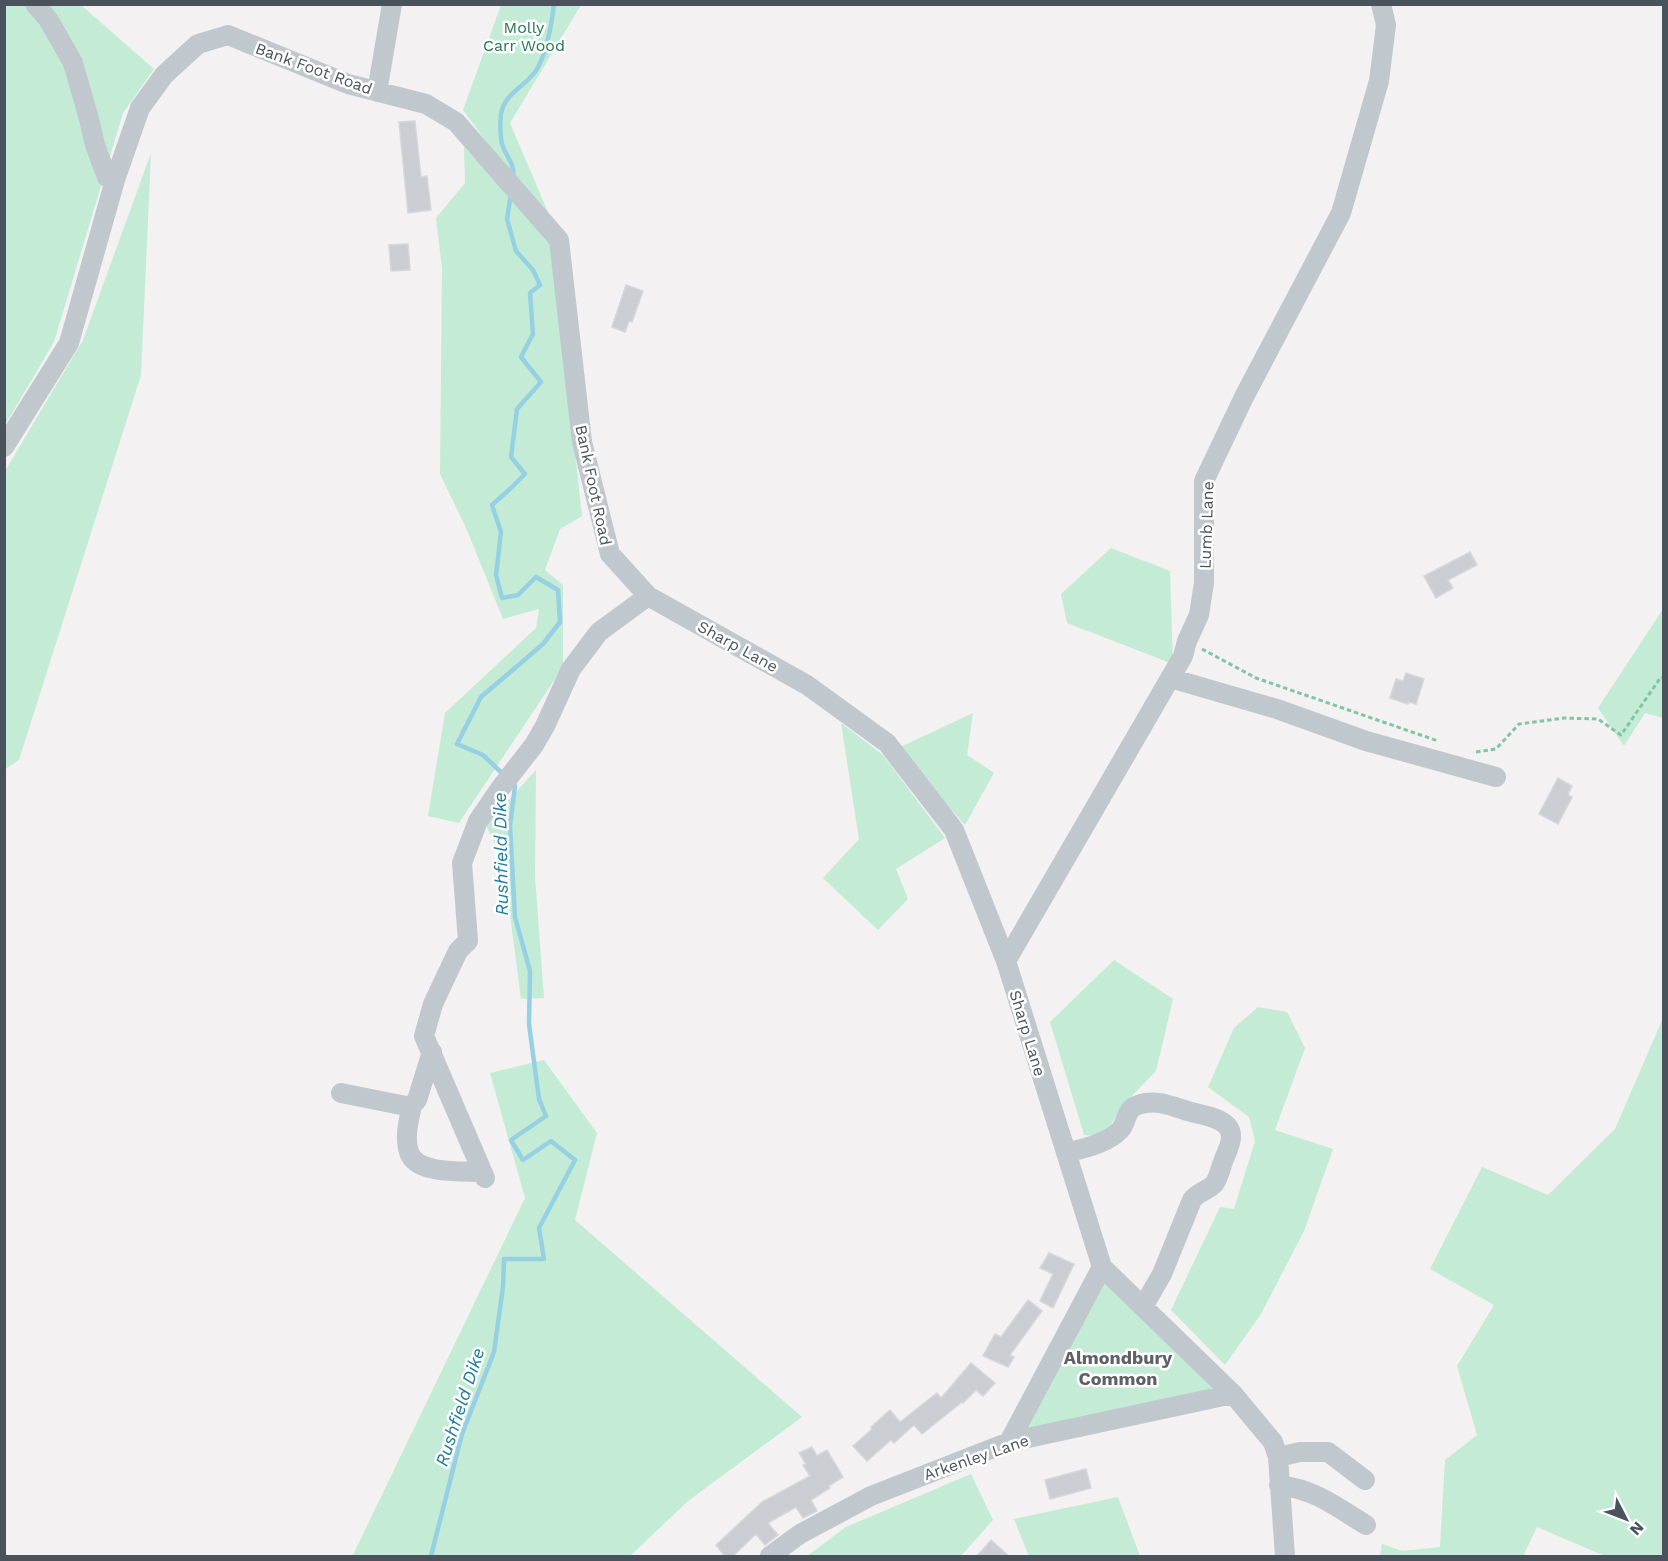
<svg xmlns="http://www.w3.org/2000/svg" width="1668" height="1561" viewBox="0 0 1668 1561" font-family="'Work Sans',sans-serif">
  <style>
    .green { fill: #c4ebd5 }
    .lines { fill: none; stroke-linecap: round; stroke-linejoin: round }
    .stream { stroke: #96d0e3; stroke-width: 4.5 }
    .building { fill: #cbcdd2; stroke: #d5d7db; stroke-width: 1.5 }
    .path { stroke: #80c5a6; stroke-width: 3; stroke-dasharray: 4.5 3; stroke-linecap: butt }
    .minor { stroke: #c0c7cd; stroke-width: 20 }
    .labels { text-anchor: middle; stroke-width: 5; stroke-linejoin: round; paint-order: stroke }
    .park-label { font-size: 16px; fill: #22764f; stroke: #fff }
    .street-label { font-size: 16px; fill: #4a535c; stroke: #fff }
    .water-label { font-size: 18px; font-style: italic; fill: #1c7d9d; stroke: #fff }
    .neighbourhood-label { font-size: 18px; font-weight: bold; fill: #5e6065; stroke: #fff }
  </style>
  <rect width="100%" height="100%" fill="#f3f1f1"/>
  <path class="green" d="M5 5H81L154 69 123 113 54 342 5 425Z
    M501 5H581L510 123 562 245 463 110Z
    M464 147 552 241 582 516 560 529 545 570 563 585V667L459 823 428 816 445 713 536 628 539 609 503 619 467 530 440 474 442 268 436 218 465 183Z
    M151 153 141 375 19 760 5 769V471L83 340Z
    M1111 548 1170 571 1173 664 1067 623 1061 594Z
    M1663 609V718L1645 713 1624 746 1598 708Z
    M973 713 967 755 994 773 965 825 896 749Z
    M841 723 883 755 945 838 896 869 908 899 878 930 823 878 859 839Z
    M536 770 535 877 544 998 521 999 503 861 486 825Z
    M1114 960 1173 999 1156 1071 1125 1103 1103 1136 1084 1135 1050 1022Z
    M1258 1007 1287 1012 1305 1048 1275 1130 1333 1149 1304 1231 1261 1314 1225 1365 1171 1310 1220 1207 1234 1209 1255 1141 1249 1117 1208 1087 1234 1028Z
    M1663 1018V1556H1605L1537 1527 1523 1556H1380L1382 1544 1402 1551 1440 1547 1445 1460 1477 1435 1457 1366 1494 1305 1430 1269 1482 1167 1548 1195 1615 1129Z
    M544 1060 597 1133 575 1220 802 1417 688 1501 630 1556H354L353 1555 525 1198 490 1073Z
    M1102 1270 1234 1396 1009 1442Z
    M971 1474 993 1520 961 1556H807L846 1527Z
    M1118 1497 1140 1556H1029L1014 1519Z"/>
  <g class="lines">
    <path class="stream" d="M513 177C515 165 507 157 503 147 500 139 500 123 501 114 505 93 523 88 535 72 546 57 552 23 554 4
      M504 775 483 755 457 744 481 697 543 644 560 622 558 590 536 577 518 595 502 598 496 575 501 532 492 505 511 488 525 474 511 457 517 409 541 382 521 357 533 334 530 293 540 285 533 270 516 251 507 219 511 194
      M431 1556 462 1434 494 1352 503 1287 504 1259H544L539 1228 575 1160 551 1141 523 1160 511 1140 546 1116 539 1099 529 1024 530 971 515 917 510 826 515 786 512 783"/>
  </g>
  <path class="building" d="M415 121 421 177 427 176 431 210 408 213 399 122Z
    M408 244 410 270 391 271 389 245Z
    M626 285 643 291 632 322 629 321 625 332 612 327Z
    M1470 552 1477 565 1448 580 1453 588 1436 598 1424 576Z
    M1406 673 1424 679 1416 704 1409 702 1408 704 1390 698 1396 679 1403 681Z
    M1558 778 1572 786 1568 795 1572 797 1558 824 1539 814Z
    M1049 1253 1074 1264 1053 1308 1040 1301 1053 1274 1040 1268Z
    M1028 1300 1042 1311 1010 1355 1014 1357 1008 1367 983 1356 995 1334 1001 1337Z
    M971 1363 995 1383 983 1396 976 1390 963 1403 962 1402 922 1434 914 1425 894 1443 891 1440 867 1461 853 1446 872 1429 871 1427 890 1410 900 1422 937 1393 941 1398Z
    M812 1447 817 1456 827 1450 843 1477 829 1486 830 1488 811 1500 817 1511 803 1518 796 1507 768 1523 778 1535 765 1545 756 1534 732 1557H725L716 1545 762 1502 810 1476 803 1465 806 1464 799 1453Z
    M1086 1469 1091 1488 1050 1499 1045 1480Z
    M991 1540 1010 1557H976Z"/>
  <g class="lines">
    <path class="path" d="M1202 649 1256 678 1438 741
      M1476 752 1496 749 1519 724 1564 718 1598 719 1621 735 1661 677 1664 678"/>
    <path class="minor" d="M35 4 48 19 73 63 89 119 95 145 107 177 115 180
      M377 92 392 4
      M4 447 69 343 115 180 140 108 164 75 198 44 228 35 348 84 426 104 456 122 559 240 582 442 610 554 648 596 807 685 887 743 954 830 1006 961 1102 1267 1233 1394 1273 1442 1278 1457 1285 1556
      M1170 678 1277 709 1366 741 1496 777
      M1006 961 1183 656 1187 641 1199 615 1204 583V481L1244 397 1341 213 1379 81 1386 25 1381 4
      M341 1093 406 1106 412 1105 417 1100 432 1052
      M412 1105C409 1120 404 1137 409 1152 416 1175 463 1171 482 1172
      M1066 1153C1083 1148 1107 1144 1120 1130 1128 1121 1125 1109 1138 1105 1156 1098 1174 1107 1191 1112 1204 1115 1232 1119 1231 1137 1231 1144 1227 1152 1224 1159 1221 1166 1219 1178 1214 1184 1207 1191 1198 1192 1192 1200L1162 1274 1143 1307
      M485 1178 424 1036 433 1004 458 951 468 941 462 863 478 821 502 786 534 745 545 726 571 669 599 632 648 596
      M1009 1442 1102 1267
      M1278 1457 1300 1452H1328L1365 1480
      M1279 1485C1316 1490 1335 1506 1366 1525
      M770 1556 800 1534 871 1496 1009 1442 1233 1394"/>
  </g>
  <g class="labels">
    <g class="park-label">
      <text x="524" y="33">Molly<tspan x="524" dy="18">Carr Wood</tspan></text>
    </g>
    <g class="street-label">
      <text transform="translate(314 68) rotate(20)" y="6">Bank Foot Road</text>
      <text transform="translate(594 485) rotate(78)" y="6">Bank Foot Road</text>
      <text transform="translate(1206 525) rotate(-88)" y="6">Lumb Lane</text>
      <text transform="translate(738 646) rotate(29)" y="6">Sharp Lane</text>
      <text transform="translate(1028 1033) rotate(73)" y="6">Sharp Lane</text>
      <text transform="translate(976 1457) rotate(-19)" y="6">Arkenley Lane</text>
    </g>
    <g class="water-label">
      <text transform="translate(501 854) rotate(-91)" y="6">Rushfield Dike</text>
      <text transform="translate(460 1407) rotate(-72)" y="6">Rushfield Dike</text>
    </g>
    <g class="neighbourhood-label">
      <text x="1118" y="1364">Almondbury<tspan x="1118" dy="21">Common</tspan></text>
    </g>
  </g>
  <rect width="1668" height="1561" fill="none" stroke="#4a535c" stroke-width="12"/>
  <g transform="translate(1626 1519) rotate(132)" stroke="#ffffff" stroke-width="4.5" paint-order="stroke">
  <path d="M0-4.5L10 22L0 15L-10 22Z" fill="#4a535c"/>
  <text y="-9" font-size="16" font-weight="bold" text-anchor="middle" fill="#4a535c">N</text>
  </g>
</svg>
